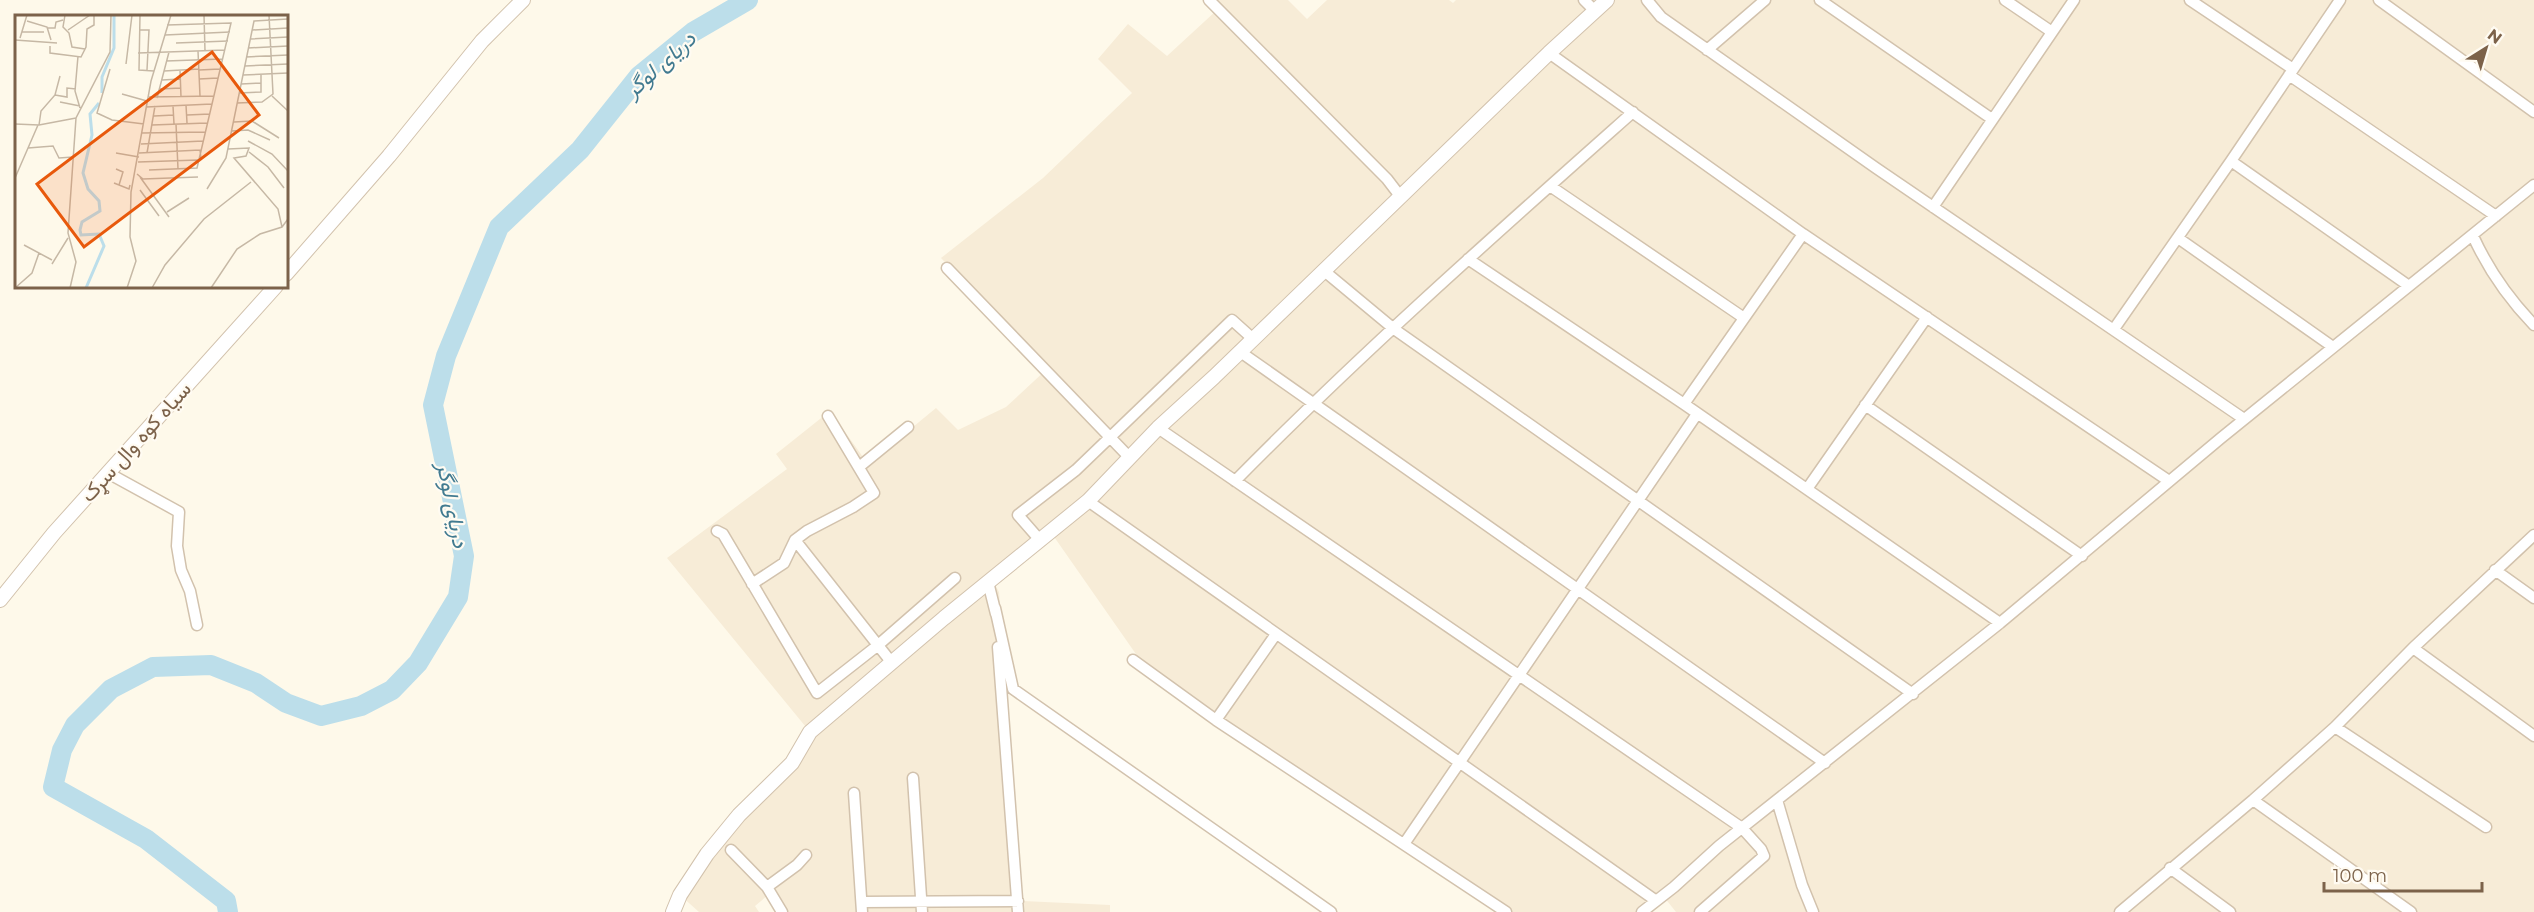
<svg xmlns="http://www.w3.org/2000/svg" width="2534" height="912" viewBox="0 0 2534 912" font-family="Montserrat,Vazirmatn,sans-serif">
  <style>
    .residential { fill: #f7ecd7 }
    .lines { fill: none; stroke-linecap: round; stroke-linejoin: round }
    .river { stroke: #bcdeea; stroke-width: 20 }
    .minor-casing { stroke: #d2c2ad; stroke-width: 13 }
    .tertiary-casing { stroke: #d2c2ad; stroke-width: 16 }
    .minor { stroke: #fff; stroke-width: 10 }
    .tertiary { stroke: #fff; stroke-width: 14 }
    .labels { text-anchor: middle; stroke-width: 4.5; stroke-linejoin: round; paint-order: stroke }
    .street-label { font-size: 21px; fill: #7c624a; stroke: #fffbf2 }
    .water-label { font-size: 22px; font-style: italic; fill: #417a90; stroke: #fffbf2 }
    .inset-river { fill: none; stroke: #bcdeea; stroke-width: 3 }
    .inset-road { fill: none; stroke: #c6b8a5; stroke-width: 1.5 }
    .view { fill: #e8590c; fill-opacity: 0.15; stroke: #e8590c; stroke-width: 3 }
    .inset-edge { fill: none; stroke: #7c624a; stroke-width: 3 }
  </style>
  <rect width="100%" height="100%" fill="#fef9ea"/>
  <path class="residential" d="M1206 0H1288L1307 19 1327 0H1449L1453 3 1456 0H2534V912H1676L1664 897 1647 912H1506L1216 720 1138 657 1050 531 992 579 999 592 1023 901 1110 905V912H778L768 895 755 906 759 912H699L680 895 810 732 667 558 787 469 776 454 830 411 868 464 936 408 958 430 1006 407 1047 369 941 258 1043 178 1132 93 1098 59 1128 24 1167 56 1217 10Z"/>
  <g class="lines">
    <path class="river" d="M228 912 226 901 146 839 53 787 62 750 75 725 111 689 153 667 211 665 256 683 286 703 321 716 361 706 392 690 418 663 458 597 464 556 433 405 446 356 499 227 580 150 639 76 693 32 748 0"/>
    <defs>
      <path id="minor" d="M1209 0 1387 179 1400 196
        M1584 0 1595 11
        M1647 0 1661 17 1876 168 2244 419
        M1820 0 1992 119
        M2005 0 2052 32
        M2190 0 2293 69
        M2379 0 2534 112
        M1707 50 1765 0
        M1549 53 1803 234 2169 481
        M2289 75 2496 216
        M2231 161 2409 286
        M1550 186 1744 318
        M1933 207 2074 0
        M2473 236C2488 269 2508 298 2534 325
        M2178 238 2333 347
        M1468 259 1684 404 2000 623
        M947 268 1130 458
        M1323 270 1394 329 1913 694
        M2114 329 2231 161 2340 0
        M1239 351 1825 763
        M1684 404 1803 234
        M1865 405 2082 556
        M1158 428 1742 828 1761 849 1764 856 1700 912
        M859 467 908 427
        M108 473 179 512 177 546 181 570 190 591 197 625
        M1235 481C1362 352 1498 232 1633 112
        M1807 489 1927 317
        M1088 501 1655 900
        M717 531 723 534 817 693 877 646 955 578
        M1039 539 1018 515 1076 470 1232 320 1252 338
        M795 540 892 663
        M2495 570 2534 598
        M988 582 996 614
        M752 584 784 563 795 540 807 531 853 507 874 493 828 416
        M995 608 1013 689 1331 912
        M998 647 1018 912
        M2413 648 2534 736
        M1133 660 1216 720 1506 912
        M1216 720 1276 634
        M2335 727 2486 827
        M913 778 922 912
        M854 793 862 912
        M1777 800 1802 885 1813 912
        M2253 800 2411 912
        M1404 844 1697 414
        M731 850 767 887 782 912
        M2170 868 2230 912
        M767 887 797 865 806 855
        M862 902 1018 901
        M1642 912 1674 887 1719 846 2000 623 2221 438 2534 185
        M2120 912 2253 800 2335 727 2413 648 2534 535"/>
      <path id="tertiary" d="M286 274 389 156 482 41 523 0
        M0 600 54 533 276 286
        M673 912 680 895 707 854 739 815 792 763 810 732 944 618 1088 501 1158 428 1214 377 1549 53 1607 0"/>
    </defs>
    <use href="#minor" class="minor-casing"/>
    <use href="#tertiary" class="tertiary-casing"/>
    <use href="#minor" class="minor"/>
    <use href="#tertiary" class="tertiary"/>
  </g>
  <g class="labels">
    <g class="street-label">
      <text transform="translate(136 442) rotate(-48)" y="7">سیاه کوه وال سړک</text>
    </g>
    <g class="water-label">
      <text transform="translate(660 64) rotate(-42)" y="8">دریای لوگر</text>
      <text transform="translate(453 505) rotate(79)" y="8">دریای لوگر</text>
    </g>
  </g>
  <g transform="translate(15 15)">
    <rect width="273" height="273" fill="#fef9ea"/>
    <path class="inset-river" d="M87 78V62L99 33V0M71 273 89 231 84 219 66 220 65 215 67 207 85 196 84 186 73 174 68 158 77 120 75 99 84 88"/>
    <path class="inset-road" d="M50 0 48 12 54 18 57 32 70 34M125 0 124 55 139 56M189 0 190 36M12 6 32 12 36 25M32 13H40L41 7 48 5M53 15 75 0M124 15H134L132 55M237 15 273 13M7 17H29M150 20 215 17M5 23 12 0M235 24 273 22M0 25 42 28M161 28 213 26M35 31V38L66 42 71 32 72 14 79 10V0M233 33 273 31M183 36 185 81M123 38 210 35M63 41 60 76 65 93M231 42 273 40M151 46 207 44M111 49 117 0M230 51 273 49M95 54 82 98 97 105 129 109M165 55 166 82M184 55 205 54M149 56 184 54M228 60 273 58M184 64 203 63M147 65 165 64M226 69 246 68M144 74 166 73M224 78 246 77V60M107 79 132 86M40 80 52 82V73L61 74M257 81 273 96M134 82 199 81M142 83 154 37M45 87 65 91M222 88 247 87 258 79 254 0M171 90 172 108M158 91 159 109M131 92 197 89M172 100 195 99M139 101 159 100M219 107 237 106 264 123M0 109 24 110 61 103M161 109 163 154M24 110 26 96 40 80 45 61M137 110 192 108M217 116 233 115 255 125M127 118 190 117M233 126 257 139 273 156M126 129 188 126M13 133 38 131 44 143 58 142M213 134 234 133 231 141 219 143 263 194 267 212M234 137 253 152 269 173M101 138 124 142M124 138 185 135 186 144M132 138 140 91M123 147 183 145M101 154 108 157 104 170M134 155 182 153 216 8 152 10M122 159 128 164 183 162M125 162 154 202M0 163 23 110M99 168 114 174 115 170M192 174 211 143 239 6 273 4M125 175 144 201M152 197 174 183M9 230 37 245M37 249 53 223M0 273 17 258 24 238M55 273 61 247 53 218 61 103 95 37 96 0M112 273 121 246 115 222 116 177 136 66 156 0M137 273 150 250 189 204 236 167M196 273 222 234 245 219 267 212 273 204"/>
    <path class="view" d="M197 37 244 100 69 232 22 169Z"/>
    <rect width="273" height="273" class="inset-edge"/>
  </g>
  <g transform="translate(2486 48) rotate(37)" stroke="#fffbf2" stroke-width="4.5" paint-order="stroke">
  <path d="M0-4.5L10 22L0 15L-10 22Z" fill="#7c624a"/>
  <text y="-9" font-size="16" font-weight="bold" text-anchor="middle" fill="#7c624a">N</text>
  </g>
  <path d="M2324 882v9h158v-9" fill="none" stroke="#7c624a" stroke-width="3"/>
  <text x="2333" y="882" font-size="18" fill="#7c624a" stroke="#fffbf2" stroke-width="4.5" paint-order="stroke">100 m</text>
</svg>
